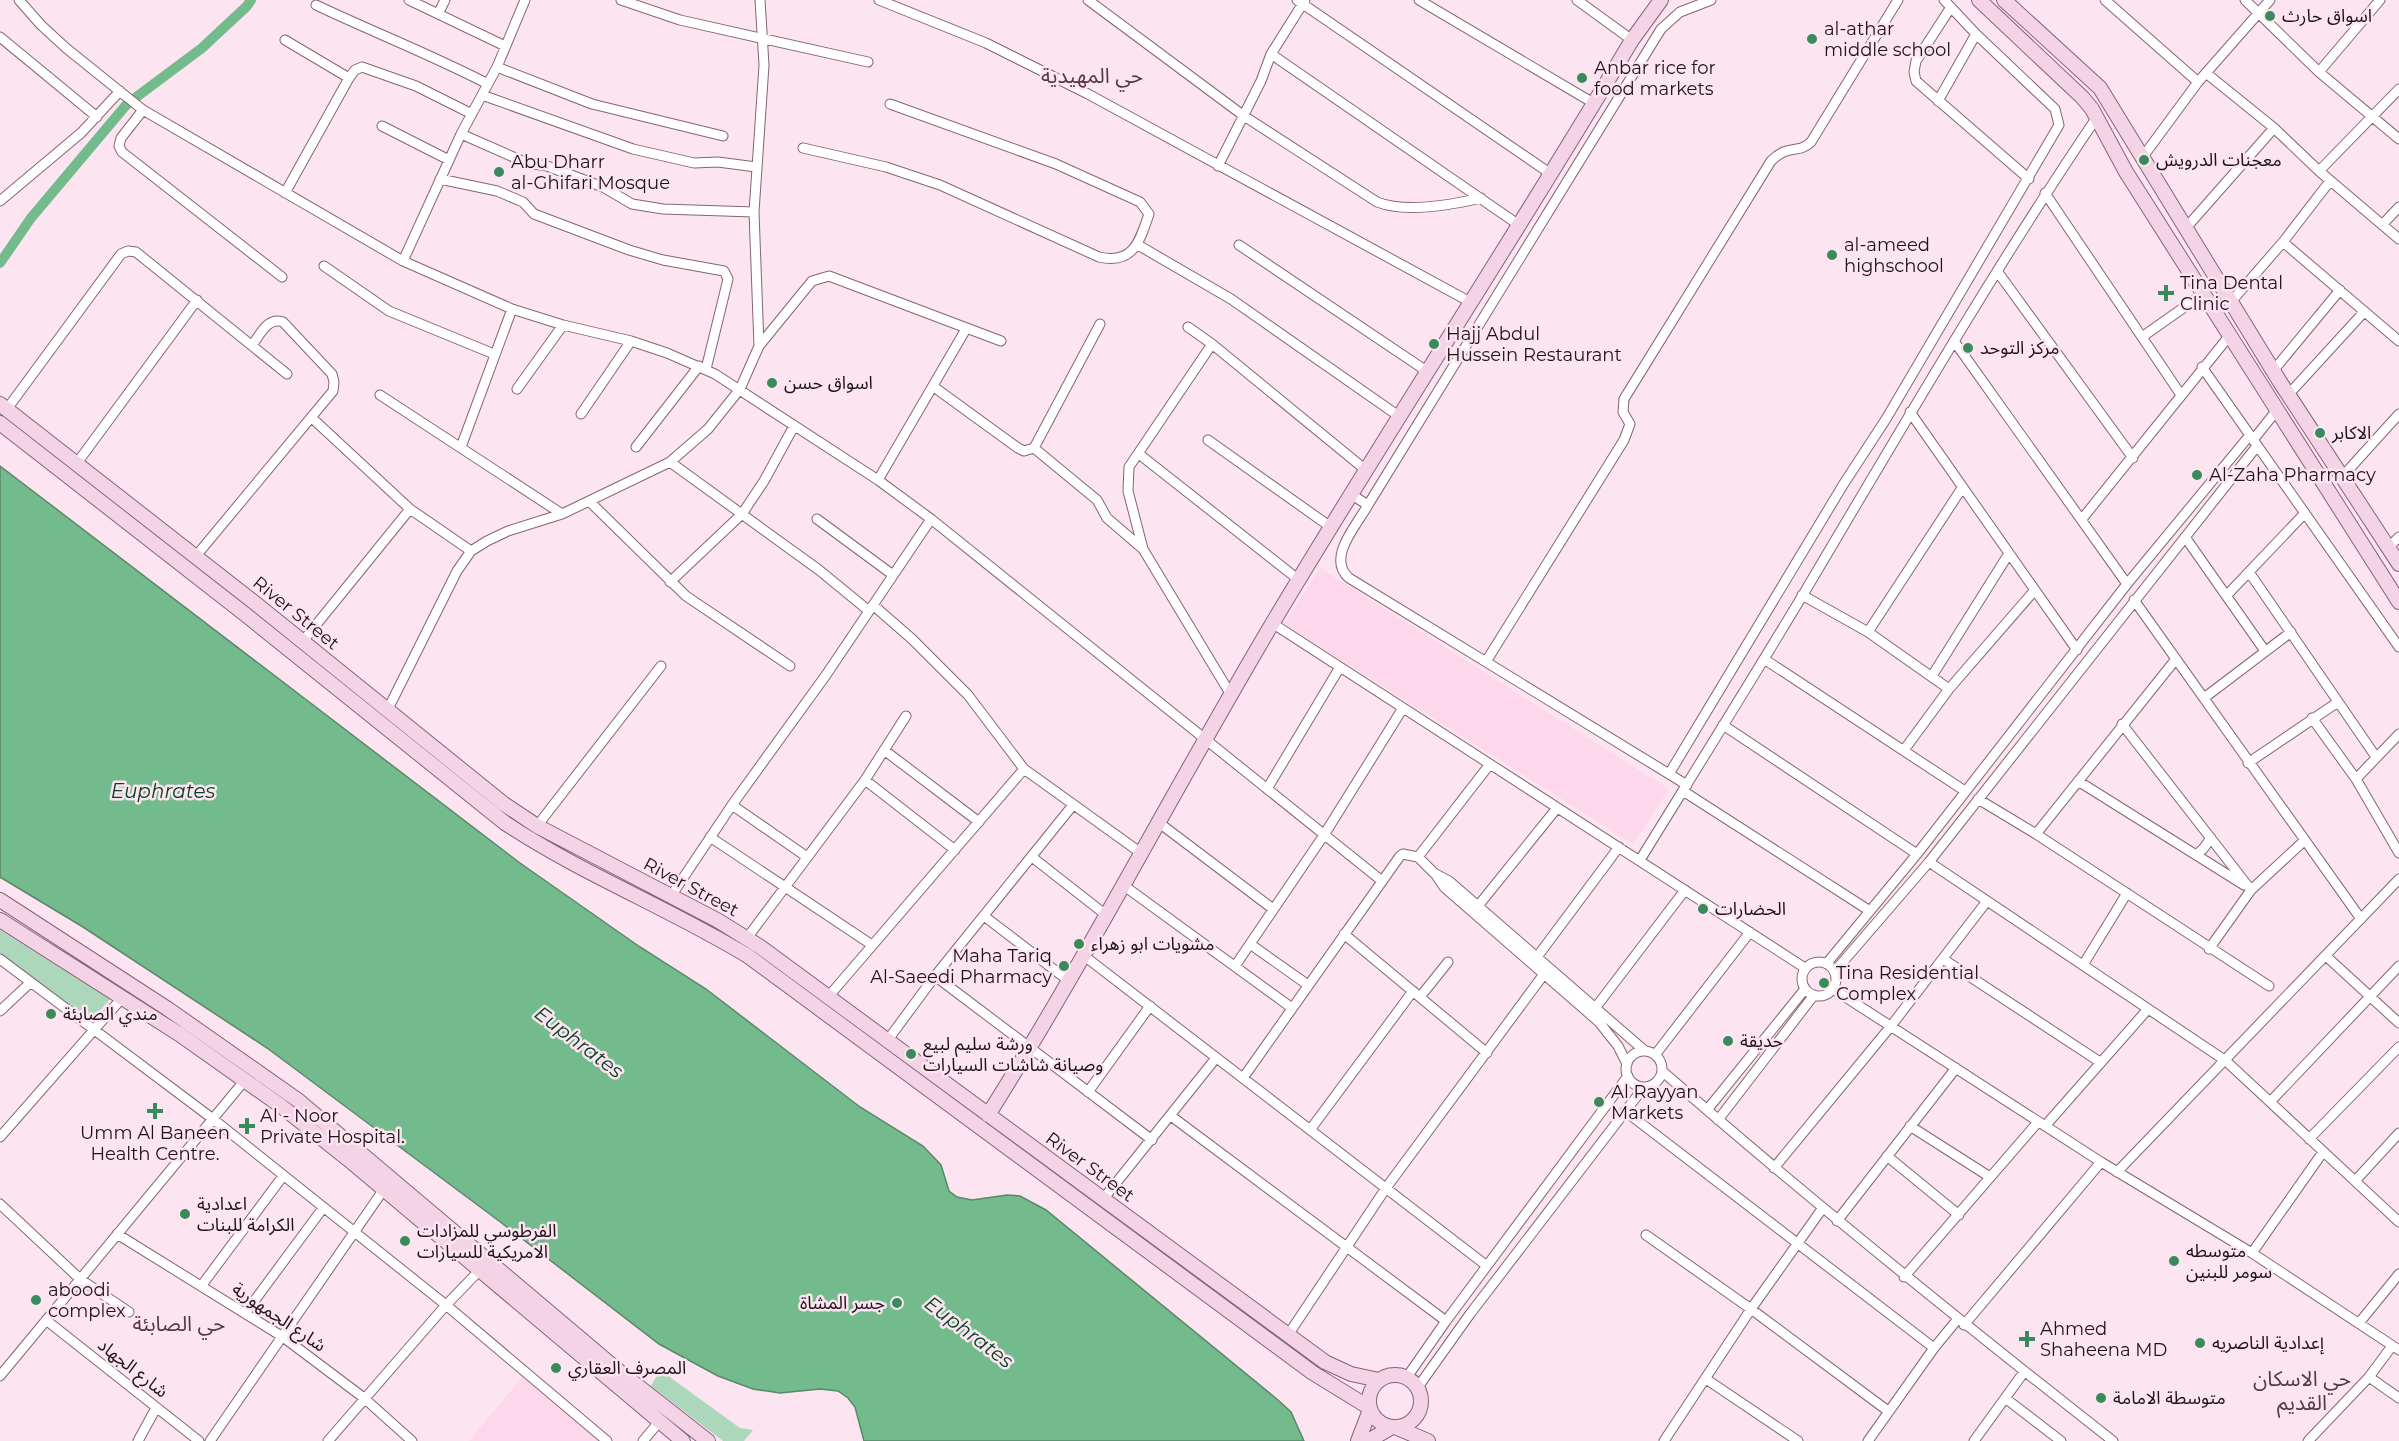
<svg xmlns="http://www.w3.org/2000/svg" width="2399" height="1441" viewBox="0 0 2399 1441" font-family="Montserrat,'Noto Sans Arabic',sans-serif">
  <style>
    .built { fill: #fdd8ea }
    .green { fill: #acd7ba }
    .water { fill: #73bb8d; stroke: #5a886a; stroke-width: 1.5 }
    .lines { fill: none; stroke-linecap: round; stroke-linejoin: round }
    .canal { stroke: #73bb8d; stroke-width: 10 }
    .street-casing { stroke: #856475; stroke-width: 11 }
    .secondary-casing { stroke: #856475; stroke-width: 16 }
    .street { stroke: #fff; stroke-width: 9 }
    .secondary { stroke: #f4d3e6; stroke-width: 14 }
    .poi-dot { fill: #398b5c; stroke: #fce5f0; stroke-width: 2 }
    .labels { text-anchor: middle; stroke-width: 5; stroke-linejoin: round; paint-order: stroke }
    .poi-label { font-size: 18px; fill: #1f1219; stroke: #fce5f0; text-anchor: start }
    .street-label { font-size: 18px; fill: #1f1219; stroke: #fce5f0 }
    .water-label { font-size: 20px; font-style: italic; fill: #074124; stroke: #fce5f0 }
    .quarter-label { font-size: 21px; fill: #563848; stroke: #fce5f0 }
  </style>
  <rect width="100%" height="100%" fill="#fce5f0"/>
  <path class="built" d="M1320 568 1669 789 1633 844 1284 624Z
    M529 1369 612 1441H469Z"/>
  <path class="green" d="M0 930 110 999 91 1021 0 953Z
    M660 1370 740 1428 753 1430 744 1441H723L651 1386Z"/>
  <path class="water" d="M0 466 520 863 640 947 706 989 860 1107 923 1146 941 1165 949 1191 957 1197 972 1200 1007 1195 1020 1196 1046 1210 1278 1400 1291 1412 1304 1441H864L855 1407 848 1398 838 1391 820 1389 780 1393 753 1389 718 1376 659 1344 499 1221 267 1048 83 927 0 877Z"/>
  <g class="lines">
    <path class="canal" d="M0 263 31 218 127 104 202 48 247 6 251 0"/>
    <defs>
      <path id="street" d="M19 0 41 25 66 48 143 110 403 261 512 309 563 325 631 341 667 353 715 374 878 480 931 519 1382 881
        M409 0 505 46
        M621 0 680 20 868 62
        M879 0 986 43 1088 94 1472 303
        M1088 0 1244 116 1377 202C1405 213 1451 205 1481 198
        M1297 0 1551 174
        M1419 0 1595 104
        M1577 0 1632 40
        M2105 0 2198 82
        M2245 0 2319 72 2399 139
        M316 5C373 32 432 55 488 84
        M1951 7 1916 61 1914 72 1916 81 2029 179
        M438 14 445 0
        M0 37 97 117
        M285 40 349 78
        M1271 54 1519 225
        M497 67 592 104 723 136
        M2319 72 2380 0
        M2206 73 2274 128 2319 171 2399 239
        M482 95 633 149 694 163 718 162 756 167
        M1938 101 1976 34
        M143 110 121 138 119 146 122 152 282 277
        M382 126 449 160
        M461 134 527 163 547 166 603 187 632 204 663 209 754 212
        M803 148 886 167 940 185 1099 257C1134 265 1140 240 1149 214L1140 202 1056 164 890 104
        M2142 158 2198 82 2270 0
        M1218 166 1261 81 1271 54 1305 0
        M2319 171 2399 89
        M440 179 497 191 523 202 534 214 629 250 663 260 724 271 728 279 706 369
        M285 193 349 78 355 70 362 67 416 86 472 114
        M2045 193 2181 395
        M0 201 81 133 120 91
        M2382 225 2399 207
        M2185 229 2274 128
        M2283 242 2399 341
        M1138 245 1231 299 1400 417
        M1239 245 1428 372
        M403 261 461 134 497 67 525 0
        M324 266 389 311 494 354
        M1997 271 2133 458
        M2230 303 2283 242 2330 181
        M1188 327 1212 344 1367 471
        M2142 337 2203 294
        M1954 341 2127 584
        M759 346 812 281 829 276 1001 341
        M2202 367 2399 647
        M2273 371 2340 290
        M934 387 1018 448 1024 451 1034 448 1100 324
        M517 389 563 325
        M380 395 562 514
        M2288 395 2364 312
        M7 409 121 254 128 251 136 252 287 374
        M1910 412 2077 650
        M581 414 631 341
        M312 418 410 509 471 551
        M1208 440 1332 528
        M2253 440 2277 410
        M461 447 512 309
        M636 447 699 366
        M1034 448 1097 500 1107 518 1143 549 1231 695
        M1139 454 1299 580
        M670 462 819 570 869 611
        M77 463 197 300
        M2342 477 2399 414
        M878 480 966 329
        M1352 495 1368 505
        M589 501 686 596 790 666
        M817 519 893 575
        M2082 519 2230 335
        M2185 537 2265 651
        M2388 548 2399 537
        M1143 549 1128 491 1129 467 1212 344
        M196 556 333 391 334 382 332 374 283 322C268 317 261 333 253 344
        M2249 572 2376 757
        M670 582 742 514 764 481 794 426
        M1802 595 1868 632 1949 689
        M2227 595 2305 513
        M2134 600 2361 919
        M873 605 912 639 968 695 1024 769 1141 853
        M1272 623 1805 968
        M1868 632 1962 488
        M303 641 410 509
        M1764 659 1965 791
        M1487 660 1624 440 1630 424 1623 412 1624 399 1771 161C1789 143 1797 155 1811 142L1898 0
        M1932 676 2008 555
        M2204 698 2291 632
        M388 709 457 571 471 551 487 541 508 531 562 514 670 462 708 429 740 389 759 346 754 212 764 65 760 0
        M2312 718 2356 779 2399 853
        M2122 724 2251 890
        M1723 725 1917 854
        M884 750 979 822
        M1904 750 1949 689 2034 591
        M2248 763 2338 702
        M1669 774 1843 485 1886 419 2059 125 2055 109 1976 34 1944 0
        M2356 779 2399 734
        M865 780 955 850
        M2078 781 2244 885
        M1687 785 1349 578C1326 558 1357 525 1368 505L1661 29 1680 12 1711 0
        M1267 789 1340 667
        M1683 791 1870 911
        M1978 799 2036 834 2269 986
        M732 805 807 857
        M1158 822 1273 909
        M537 826 661 666
        M2036 834 2176 659
        M710 837 872 945
        M2196 855 2203 849 2211 838
        M1032 857 1106 915
        M1418 857 1490 764
        M1640 860C1695 771 1750 683 1804 593 1899 433 1992 272 2097 117
        M1929 862 2226 1061 2399 1222
        M1436 875 1444 887 1599 1022 1618 1046 1627 1064
        M1123 885 1292 1008
        M671 896 732 805 826 675 931 519
        M1478 906 1557 808
        M984 916 1069 981
        M1344 934 1487 1053
        M747 938 865 780 906 716
        M1250 944 1308 985
        M2209 949 2251 890 2305 840
        M1083 955 1487 1266
        M2326 956 2399 1023
        M1537 957 1619 847
        M0 959 213 1119 446 1305 607 1441
        M1943 959 2100 1062
        M1802 979a17 17 0 1 1 34 0a17 17 0 1 1-34 0Z
        M1827 963 1917 854 2127 584 2250 435
        M2083 965 2127 893
        M1235 966 1324 835 1403 708
        M1835 971 1929 862 2257 446
        M935 976 1152 1140
        M1833 989 2101 1162 2252 1253 2399 1350
        M828 997 1024 769
        M1420 997 1448 962
        M1596 1007 1685 890
        M0 1011 31 982
        M887 1041 935 976 1073 805
        M1626 1069a18 18 0 1 1 36 0a18 18 0 1 1-36 0Z
        M1655 1055 1750 932
        M1662 1071C1809 1199 1960 1321 2113 1441
        M1243 1078 1400 856 1403 854 1418 857 1434 873 1449 881 1645 1051
        M1088 1092 1150 1006
        M2270 1102 2399 966
        M1707 1110 1805 989
        M1625 1111 1934 1348
        M1171 1116 1446 1321
        M1718 1120 1814 995
        M1910 1126 1990 1177
        M2045 1126 2148 1009
        M1310 1130 1413 991
        M0 1137 122 998
        M2309 1139 2399 1047
        M1887 1156 1959 1215
        M1774 1168 1891 1026 1987 901
        M2117 1172 2399 879
        M2355 1181 2399 1133
        M1104 1198 1216 1058
        M0 1204 80 1279 129 1312
        M1837 1221 1956 1068
        M117 1234 283 1337 364 1398 412 1441
        M1646 1235 1751 1309 1888 1411
        M2252 1253 2323 1152
        M1904 1277 2038 1122
        M202 1285 283 1176
        M246 1312 323 1208
        M46 1320 199 1441
        M2359 1323 2399 1274
        M1964 1325 2101 1162
        M1288 1335 1386 1188 1544 974
        M0 1376 245 1080
        M1407 1377 1446 1321 1628 1076
        M2369 1377 2399 1398
        M1706 1379 1798 1441
        M1418 1387 1470 1314 1644 1087
        M2005 1398 2061 1441
        M138 1441 156 1408
        M210 1441 384 1189
        M328 1441 446 1305 480 1270
        M643 1441 659 1422
        M1664 1441 1751 1309 1822 1209
        M1868 1441 1934 1348 1957 1320
        M1974 1441 2024 1372
        M2308 1441 2369 1377 2392 1346"/>
      <path id="secondary" d="M1979 0 2082 97 2092 109 2126 172 2399 602
        M2004 0 2100 88 2280 382 2399 564
        M0 404 255 603 504 804 537 826 717 920 759 946 1325 1362 1351 1374 1379 1380
        M0 423 246 615 505 823C582 874 669 908 748 956L1313 1373 1370 1408
        M0 900 168 1009 299 1101 620 1372 708 1441
        M0 920 179 1034 281 1106 349 1160 683 1441
        M988 1115C1089 955 1175 787 1272 624 1389 428 1515 237 1632 40L1661 0
        M1369 1401a26 26 0 1 1 52 0a26 26 0 1 1-52 0Z
        M1395 1427 1428 1441
        M1358 1441 1370 1410
        M1368 1441 1392 1427"/>
    </defs>
    <use href="#street" class="street-casing"/>
    <use href="#secondary" class="secondary-casing"/>
    <use href="#street" class="street"/>
    <use href="#secondary" class="secondary"/>
  </g>
  <g class="poi-dot">
    <circle cx="2270" cy="16" r="6"/>
    <circle cx="1812" cy="39" r="6"/>
    <circle cx="1582" cy="78" r="6"/>
    <circle cx="2144" cy="160" r="6"/>
    <circle cx="499" cy="172" r="6"/>
    <circle cx="1832" cy="255" r="6"/>
    <path d="M2163 284h6v6h6v6h-6v6h-6v-6h-6v-6h6z"/>
    <circle cx="1434" cy="344" r="6"/>
    <circle cx="1968" cy="348" r="6"/>
    <circle cx="772" cy="383" r="6"/>
    <circle cx="2320" cy="433" r="6"/>
    <circle cx="2197" cy="475" r="6"/>
    <circle cx="1703" cy="909" r="6"/>
    <circle cx="1079" cy="944" r="6"/>
    <circle cx="1064" cy="966" r="6"/>
    <circle cx="1824" cy="983" r="6"/>
    <circle cx="51" cy="1014" r="6"/>
    <circle cx="1728" cy="1041" r="6"/>
    <circle cx="911" cy="1054" r="6"/>
    <circle cx="1599" cy="1102" r="6"/>
    <path d="M152 1102h6v6h6v6h-6v6h-6v-6h-6v-6h6z"/>
    <path d="M244 1117h6v6h6v6h-6v6h-6v-6h-6v-6h6z"/>
    <circle cx="185" cy="1214" r="6"/>
    <circle cx="405" cy="1241" r="6"/>
    <circle cx="2174" cy="1261" r="6"/>
    <circle cx="36" cy="1300" r="6"/>
    <circle cx="897" cy="1303" r="6"/>
    <path d="M2024 1330h6v6h6v6h-6v6h-6v-6h-6v-6h6z"/>
    <circle cx="2200" cy="1343" r="6"/>
    <circle cx="556" cy="1368" r="6"/>
    <circle cx="2101" cy="1398" r="6"/>
  </g>
  <g class="labels">
    <g class="poi-label">
      <text x="2282" y="22">اسواق حارث</text>
      <text x="1824" y="35">al-athar<tspan x="1824" dy="21">middle school</tspan></text>
      <text x="1594" y="74">Anbar rice for<tspan x="1594" dy="21">food markets</tspan></text>
      <text x="2156" y="166">معجنات الدرويش</text>
      <text x="511" y="168">Abu Dharr<tspan x="511" dy="21">al-Ghifari Mosque</tspan></text>
      <text x="1844" y="251">al-ameed<tspan x="1844" dy="21">highschool</tspan></text>
      <text x="2180" y="289">Tina Dental<tspan x="2180" dy="21">Clinic</tspan></text>
      <text x="1446" y="340">Hajj Abdul<tspan x="1446" dy="21">Hussein Restaurant</tspan></text>
      <text x="1980" y="354">مركز التوحد</text>
      <text x="784" y="389">اسواق حسن</text>
      <text x="2332" y="439">الاكابر</text>
      <text x="2209" y="481">Al-Zaha Pharmacy</text>
      <text x="1715" y="915">الحضارات</text>
      <text x="1091" y="950">مشويات ابو زهراء</text>
      <text x="1052" y="962" text-anchor="end">Maha Tariq<tspan x="1052" dy="21">Al-Saeedi Pharmacy</tspan></text>
      <text x="1836" y="979">Tina Residential<tspan x="1836" dy="21">Complex</tspan></text>
      <text x="63" y="1020">مندي الصابئة</text>
      <text x="1740" y="1047">حديقة</text>
      <text x="923" y="1050">ورشة سليم لبيع<tspan x="923" dy="21">وصيانة شاشات السيارات</tspan></text>
      <text x="1611" y="1098">Al Rayyan<tspan x="1611" dy="21">Markets</tspan></text>
      <text x="260" y="1122">Al - Noor<tspan x="260" dy="21">Private Hospital.</tspan></text>
      <text x="155" y="1139" text-anchor="middle">Umm Al Baneen<tspan x="155" dy="21">Health Centre.</tspan></text>
      <text x="197" y="1210">اعدادية<tspan x="197" dy="21">الكرامة للبنات</tspan></text>
      <text x="417" y="1237">الفرطوسي للمزادات<tspan x="417" dy="21">الامريكية للسيارات</tspan></text>
      <text x="2186" y="1257">متوسطه<tspan x="2186" dy="21">سومر للبنين</tspan></text>
      <text x="48" y="1296">aboodi<tspan x="48" dy="21">complex</tspan></text>
      <text x="885" y="1309" text-anchor="end">جسر المشاة</text>
      <text x="2040" y="1335">Ahmed<tspan x="2040" dy="21">Shaheena MD</tspan></text>
      <text x="2212" y="1349">إعدادية الناصريه</text>
      <text x="568" y="1374">المصرف العقاري</text>
      <text x="2113" y="1404">متوسطة الامامة</text>
    </g>
    <g class="street-label">
      <text transform="translate(296 613) rotate(39)" y="6">River Street</text>
      <text transform="translate(691 887) rotate(28)" y="6">River Street</text>
      <text transform="translate(1090 1167) rotate(36)" y="6">River Street</text>
      <text transform="translate(279 1317) rotate(34)" y="6">شارع الجمهورية</text>
      <text transform="translate(133 1368) rotate(38)" y="6">شارع الجهاد</text>
    </g>
    <g class="water-label">
      <text x="163" y="798">Euphrates</text>
      <text transform="translate(579 1042) rotate(37)" y="7">Euphrates</text>
      <text transform="translate(969 1332) rotate(37)" y="7">Euphrates</text>
    </g>
    <g class="quarter-label">
      <text x="1092" y="83">حي المهيدية</text>
      <text x="179" y="1331">حي الصابئة</text>
      <text x="2302" y="1386">حي الاسكان<tspan x="2302" dy="24">القديم</tspan></text>
    </g>
  </g>
</svg>
